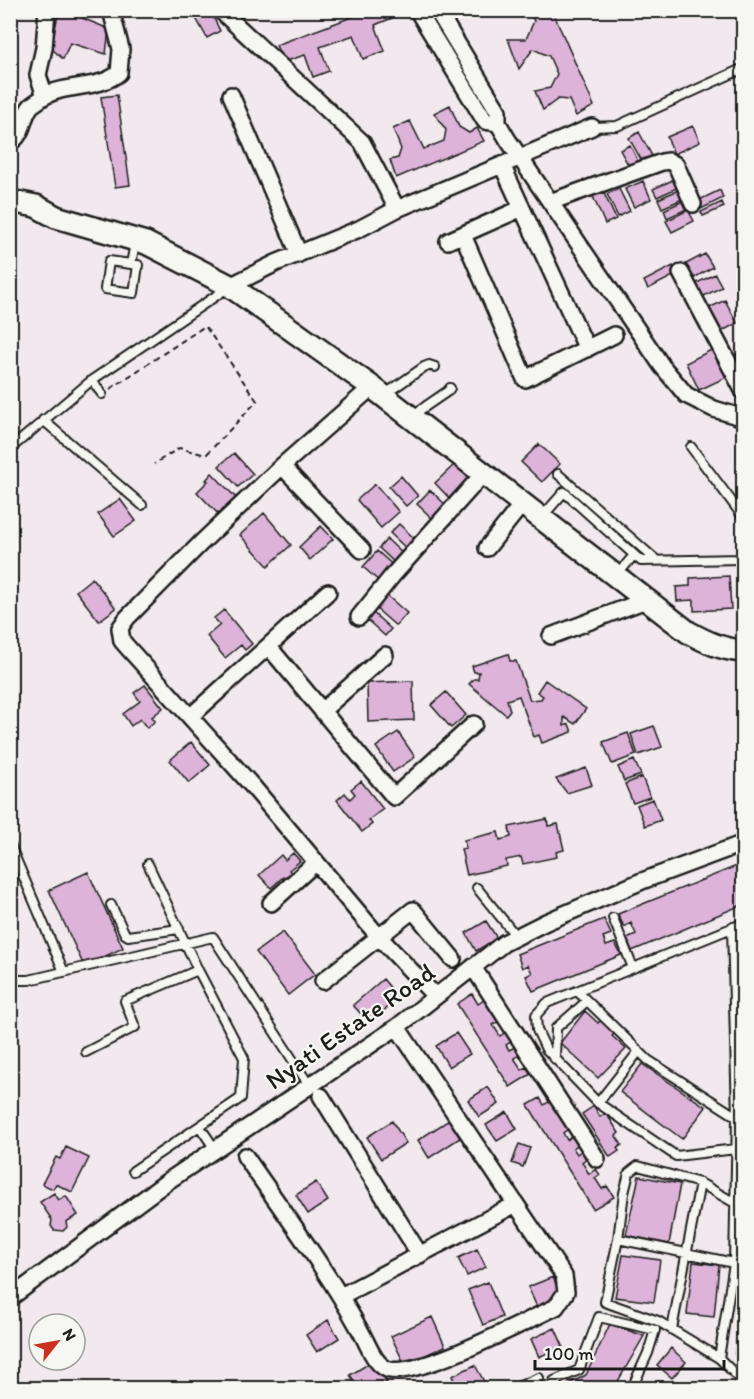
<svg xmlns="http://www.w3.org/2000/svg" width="754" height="1399" viewBox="0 0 754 1399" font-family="Itim,sans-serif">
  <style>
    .building { fill: #ddb3d9; stroke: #1c1c1c; stroke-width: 1.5 }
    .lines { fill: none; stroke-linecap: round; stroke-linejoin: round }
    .service-casing { stroke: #1c1c1c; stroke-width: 12 }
    .minor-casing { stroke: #1c1c1c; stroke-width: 20 }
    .secondary-casing { stroke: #1c1c1c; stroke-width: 26 }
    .path { stroke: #1c1c1c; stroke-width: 2; stroke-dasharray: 6 4.5; stroke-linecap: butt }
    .service { stroke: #f6f6f2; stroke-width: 8 }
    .minor { stroke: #f6f6f2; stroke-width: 15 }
    .secondary { stroke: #f6f6f2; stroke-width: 21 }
    .labels { text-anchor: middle; stroke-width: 4.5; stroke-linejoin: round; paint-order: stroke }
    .street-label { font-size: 26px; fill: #1c1c1c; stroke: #f6f6f2 }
  </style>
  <rect width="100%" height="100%" fill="#f1e9ed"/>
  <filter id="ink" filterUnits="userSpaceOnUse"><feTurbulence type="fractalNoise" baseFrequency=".0167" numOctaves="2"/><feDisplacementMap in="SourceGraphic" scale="12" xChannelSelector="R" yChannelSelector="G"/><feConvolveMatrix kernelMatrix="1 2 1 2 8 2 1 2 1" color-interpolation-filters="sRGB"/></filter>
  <g filter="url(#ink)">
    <path class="building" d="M59 10H83L82 18 109 29 106 54 70 43 63 59 51 48Z
      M210 10 220 31 207 38 192 11Z
      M371 10H389L392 18 375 25 385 51 363 59 354 35 320 47 329 71 313 77 305 55 283 62 276 45Z
      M454 10H475L456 19Z
      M528 10H552L594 106 576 116 569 100 558 99 543 110 535 91 550 88 557 74 549 56 533 49 519 69 508 39H526L534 21Z
      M10 92 17 131 10 132Z
      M117 95 130 185 115 187 101 97Z
      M450 105 459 127 469 133 477 128 484 141 396 178 390 160 398 158 401 149 393 129 410 121 424 149 444 141 446 130 434 113Z
      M693 126 700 142 674 154 667 137Z
      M639 132 652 156 642 161 629 138Z
      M630 145 639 163 630 168 620 150Z
      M677 178 681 186 657 197 653 189Z
      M643 181 651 199 634 207 625 189Z
      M601 187 616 219 605 224 591 192Z
      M683 188 687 197 662 208 658 199Z
      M619 189 630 211 618 217 607 194Z
      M720 190 723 198 701 209 697 201Z
      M685 200 689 208 667 218 664 210Z
      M722 202 724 207 703 216 701 212Z
      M688 210 694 221 672 232 666 221Z
      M705 254 713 267 694 278 686 264Z
      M673 266 677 274 648 289 644 281Z
      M715 274 722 287 700 298 693 285Z
      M725 300 737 323 719 333 707 309Z
      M715 348 729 376 699 390 686 363Z
      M744 351V382L729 358Z
      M539 444 560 464 542 482 521 462Z
      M234 453 253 474 238 487 219 466Z
      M455 464 469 479 449 498 435 483Z
      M212 473 239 501 221 517 197 492 208 481 206 480Z
      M401 476 418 496 406 506 389 487Z
      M375 484 399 512 381 528 357 500Z
      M430 490 448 507 435 521 417 504Z
      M120 499 136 521 114 536 98 514Z
      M264 513 291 545 268 566 240 535Z
      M399 524 418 542 409 551 390 533Z
      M321 526 333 539 310 560 299 547Z
      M387 539 405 556 397 565 379 548Z
      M377 551 395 567 381 583 363 567Z
      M729 576 731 609 694 611V600L677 601 676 587 690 586V578Z
      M92 578 116 608 99 621 76 591Z
      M384 593 407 613 396 626 373 606Z
      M224 610 252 644 245 650 241 645 225 658 207 636 220 625 214 618Z
      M371 611 391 629 385 636 365 618Z
      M508 654 510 661H516L530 700 541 699 543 696 537 692 545 680 586 709 575 724 564 717V726L569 724 572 732 542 743 539 735 534 737 519 696 507 700 510 710 506 715 469 684 474 679H478L479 672H474L472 666Z
      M413 681 414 720 368 722 367 683Z
      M145 685 163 708 152 717 155 721 147 728 140 719 131 726 123 714 140 701 134 693Z
      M446 692 466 715 451 728 431 705Z
      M654 726 662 747 638 755 631 734Z
      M398 732 415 757 393 772 376 747Z
      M628 733 636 755 612 764 603 742Z
      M191 742 210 765 189 783 170 760Z
      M634 760 641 775 624 781 618 767Z
      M586 768 592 785 567 793 556 779Z
      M642 777 650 797 633 803 625 784Z
      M361 781 383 809 369 820 372 824 362 832 337 800 345 793 350 799 355 794 351 789Z
      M653 799 661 820 645 826 637 805Z
      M547 819 548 826 558 824 564 850 556 852 557 857 523 864 521 857 506 860 507 866 467 875 461 849 466 848 464 840 498 832 500 840 511 837 509 827Z
      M293 853 300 861 289 870 293 875 286 881 283 877 271 888 259 875 281 855 285 860Z
      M744 863V904L632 951 627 938 636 934 631 923 624 927 618 914Z
      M88 872 123 948 84 966 49 890Z
      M604 919 611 934 603 937 606 946 615 943 621 955 533 991 526 976 532 973 528 965 522 968 517 954Z
      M486 921 497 938 476 951 466 933Z
      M283 932 315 974 288 995 256 952Z
      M741 960H744V1037H741Z
      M383 979 399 998 369 1023 353 1005Z
      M472 994 478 1004 484 1000 498 1022 493 1025 500 1036 506 1032 512 1041 506 1045 509 1050 515 1047 520 1055 514 1058 522 1070 526 1067 531 1074 510 1087 457 1004Z
      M585 1011 598 1023 602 1019 616 1032 612 1036 626 1049 598 1078 560 1043Z
      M456 1033 470 1054 449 1067 436 1046Z
      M642 1064 706 1107 682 1139 620 1092Z
      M739 1075 744 1076V1178H738Z
      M488 1087 499 1104 479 1117 468 1100Z
      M540 1098 544 1105 550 1101 568 1129 563 1133 567 1140 574 1135 579 1144 573 1148 577 1154 582 1150 587 1158 582 1162 589 1174 596 1169 600 1175 595 1178 602 1189 607 1186 614 1197 593 1209 528 1105Z
      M594 1106 600 1117 606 1113 619 1133 616 1136 622 1145 617 1148 619 1151 610 1157 582 1114Z
      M507 1112 517 1129 497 1141 486 1125Z
      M449 1120 460 1138 429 1158 418 1140Z
      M392 1121 406 1143 381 1159 367 1137Z
      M519 1144 530 1148 523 1167 512 1163Z
      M66 1147 89 1158 72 1192 56 1184 53 1189 42 1184 56 1157 60 1159Z
      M639 1176 680 1184 669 1244 626 1235Z
      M316 1182 328 1201 308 1214 296 1195Z
      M54 1193 59 1200 66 1196 78 1215 66 1222 67 1227 63 1231 54 1230 51 1226 52 1220 40 1202Z
      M477 1249 486 1267 467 1276 458 1258Z
      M623 1255 660 1260 654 1302 615 1297Z
      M693 1262 719 1265 714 1317 687 1314Z
      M744 1265V1355L735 1354Z
      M553 1277 561 1297 537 1307 528 1287Z
      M488 1282 502 1317 483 1325 468 1290Z
      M432 1317 445 1346 405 1365 391 1336Z
      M328 1320 339 1338 317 1352 306 1335Z
      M610 1324 644 1336 614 1388H561L586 1375Z
      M555 1328 563 1346 539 1357 531 1339Z
      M671 1348 686 1362 672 1378 657 1365Z
      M373 1361 387 1382 376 1388H359L350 1375Z
      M475 1365 487 1387 458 1388 452 1376Z"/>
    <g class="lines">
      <defs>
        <path id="service" d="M592 127 617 126 744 68
          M131 264 109 261 105 289 134 293 138 265 131 264 135 243
          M92 380 102 394
          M384 395 424 367 429 365 435 367
          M413 415 448 391 450 388
          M43 420 142 505
          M691 447 744 518
          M10 449 92 380 229 287
          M558 474 656 560
          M542 517 564 492 641 561 740 559 744 553
          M618 574 634 555
          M10 845 64 972
          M477 888 516 936
          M111 905 125 934 128 936 179 929
          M613 918 633 968
          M732 927 737 1117 734 1263 719 1358 658 1321 605 1302 618 1239 624 1193 629 1173 638 1166 700 1183 735 1203 744 1204
          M733 953H744
          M10 980H29L213 937 309 1085
          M577 991 648 1060 737 1117
          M86 1052 135 1027 125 1001 198 970
          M555 1059 556 1028 587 1001
          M598 1103 639 1051
          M200 1127 215 1149
          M736 1149 676 1156 598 1103 546 1049 537 1030 536 1015 547 1003 744 923
          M133 1171 241 1098 244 1058 198 970 148 864
          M618 1239 734 1263
          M672 1329 700 1183
          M719 1358 744 1383
          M515 1388 539 1378
          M558 1388 554 1381 579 1370 599 1317 655 1330 648 1353 632 1388"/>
        <path id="minor" d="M220 10 362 142 397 209
          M420 10 419 13 485 121 498 123
          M437 10 498 111V123L508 140 662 366 686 395 714 409 744 418
          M231 95 299 254
          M45 96 38 75 44 48 47 10
          M10 142C24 136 22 116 31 106 34 103 40 100 43 97 66 83 98 90 119 73L121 49 111 10
          M502 165 587 349
          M550 202 662 162 669 161 676 165 693 204
          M463 235 525 379 614 335
          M448 241 520 209
          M681 273 744 392
          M230 286 276 263 359 229 397 209 592 127
          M372 387 282 466 201 543 127 618 120 628 122 641 129 649 254 788 379 937 435 996
          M282 466 362 550
          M487 548 522 504
          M359 617 393 575 484 473
          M551 636 646 600
          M269 647 394 797 474 724
          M322 711 385 655
          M190 717 328 592
          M271 903 315 863
          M473 967 597 1159
          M323 981 413 910 453 959
          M321 1096 420 1255
          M245 1156C285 1214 327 1270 361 1332 368 1344 375 1367 390 1370 422 1376 524 1322 556 1307L566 1292 564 1276 397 1027
          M341 1296 516 1204
          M10 1298 168 1181 397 1027 504 943 546 922 642 881 744 843"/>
        <path id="secondary" d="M10 201 36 206 56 217 146 243 230 286 372 387 688 632C706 642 723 650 744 651"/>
      </defs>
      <use href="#service" class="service-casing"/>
      <use href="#minor" class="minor-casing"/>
      <use href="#secondary" class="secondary-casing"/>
      <path class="path" d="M110 389 205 326 257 401 206 455 179 448 154 464"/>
      <use href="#service" class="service"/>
      <use href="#minor" class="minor"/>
      <use href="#secondary" class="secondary"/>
    </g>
  </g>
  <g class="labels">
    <g class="street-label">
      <text transform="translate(350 1026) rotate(-35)" y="9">Nyati Estate Road</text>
    </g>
  </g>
  <rect width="754" height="1399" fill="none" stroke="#f6f6f2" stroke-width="36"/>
  <rect x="18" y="18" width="718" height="1363" fill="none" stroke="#1c1c1c" stroke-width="2" filter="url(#ink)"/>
  <g transform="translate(57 1342) rotate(59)"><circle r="28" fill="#f6f6f2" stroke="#9f9f9c" stroke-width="1.5"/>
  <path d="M0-4.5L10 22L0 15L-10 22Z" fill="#c8321e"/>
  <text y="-9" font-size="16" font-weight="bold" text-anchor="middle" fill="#1c1c1c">N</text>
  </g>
  <path d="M535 1360v9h189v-9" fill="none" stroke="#1c1c1c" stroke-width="3"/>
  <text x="544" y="1360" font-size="18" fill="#1c1c1c" stroke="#f6f6f2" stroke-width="4.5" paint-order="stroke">100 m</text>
</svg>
